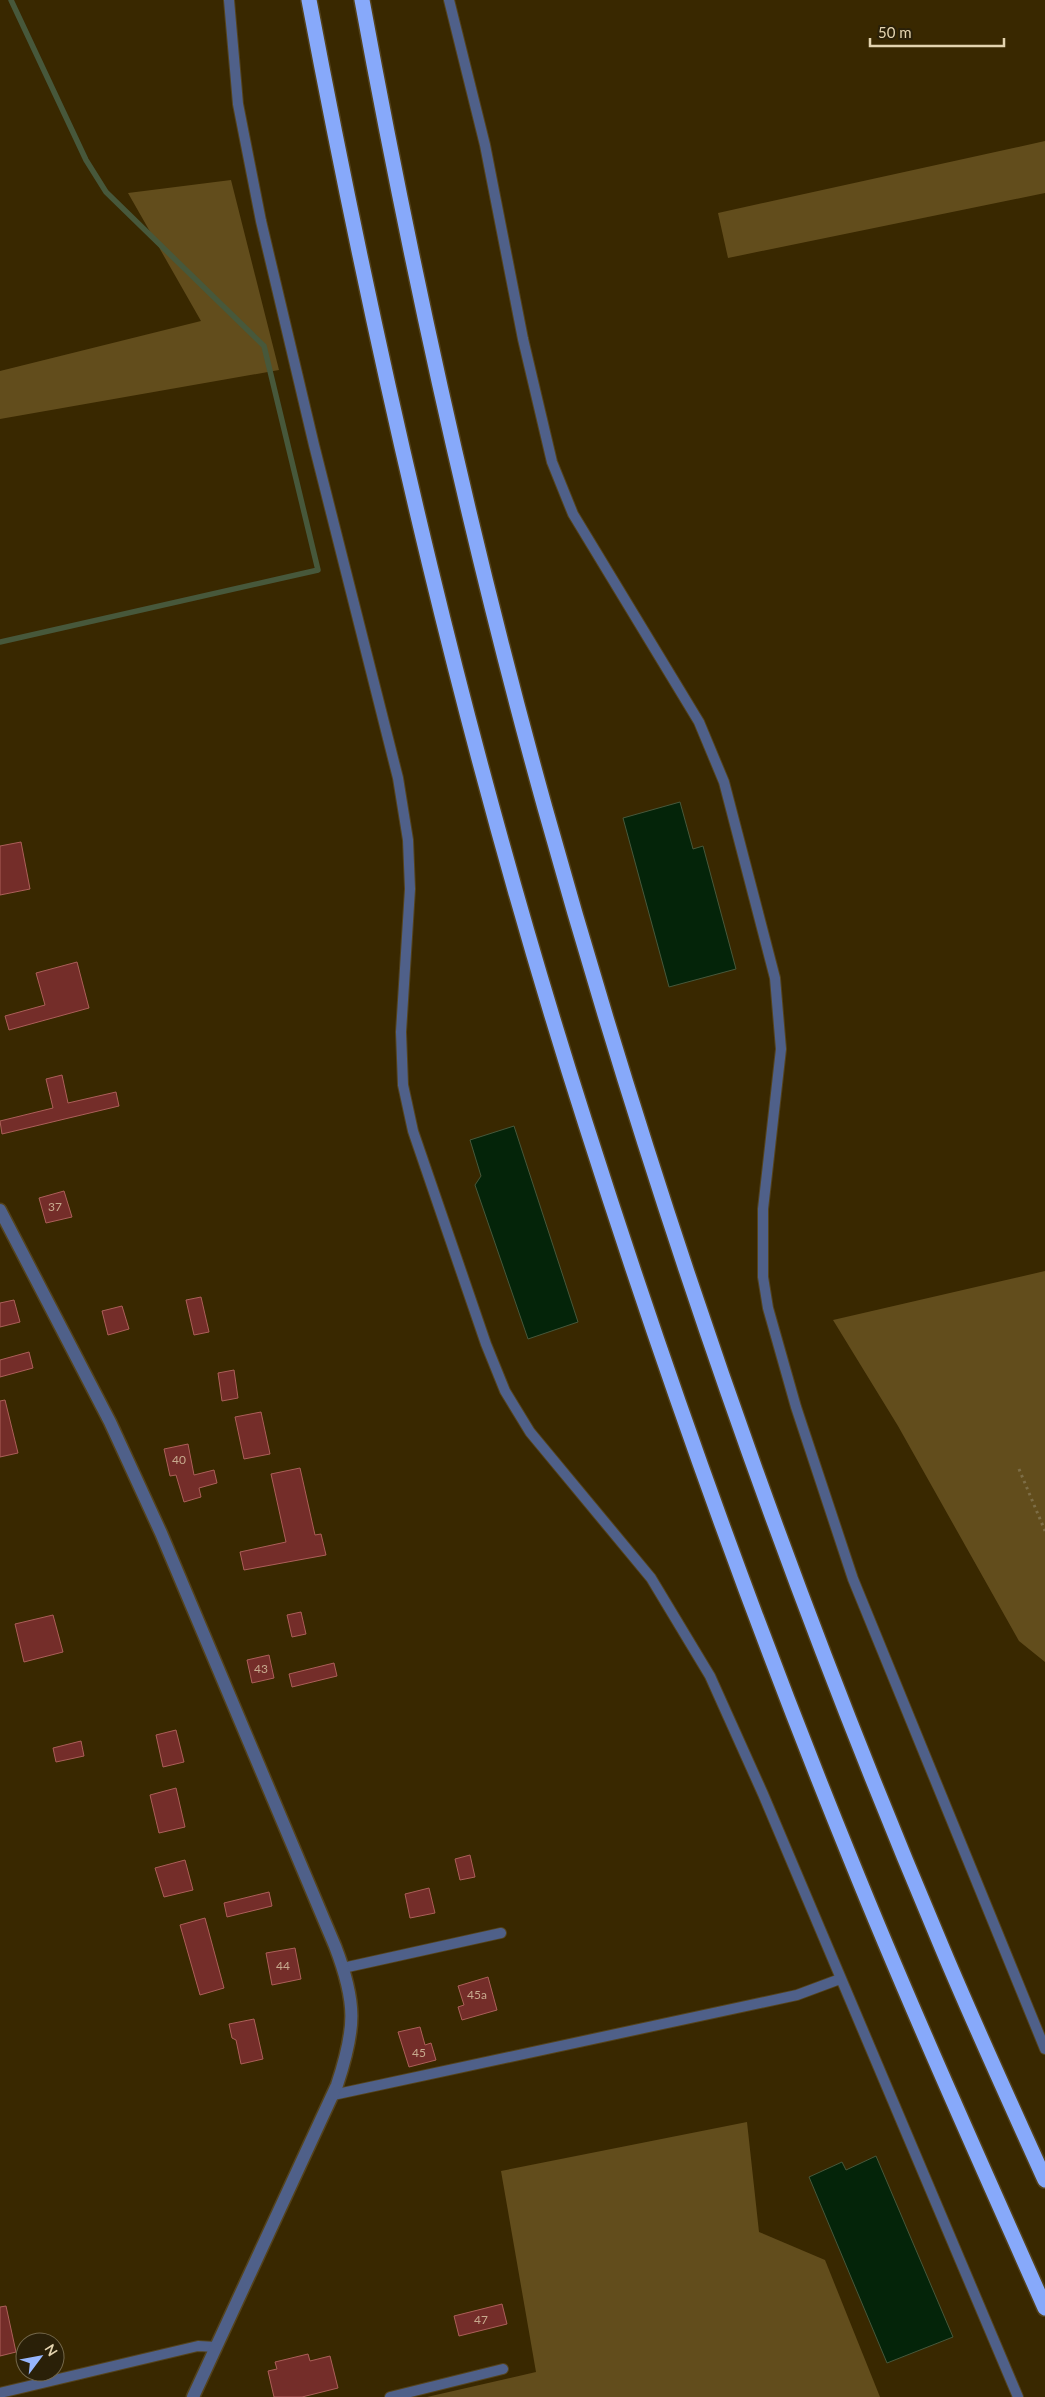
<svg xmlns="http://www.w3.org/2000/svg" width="1045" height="2397" viewBox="0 0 1045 2397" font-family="Lato,sans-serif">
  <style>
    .green { fill: #624d1c }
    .water { fill: #042409; stroke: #47583b }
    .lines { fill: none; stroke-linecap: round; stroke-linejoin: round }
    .stream { stroke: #47583b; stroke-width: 5.5 }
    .building { fill: #742d29; stroke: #ac5f59 }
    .service-casing { stroke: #54431c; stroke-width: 12 }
    .tertiary-casing { stroke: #54431c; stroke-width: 15 }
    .motorway-casing { stroke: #54431c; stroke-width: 18 }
    .path { stroke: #7d6d46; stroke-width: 3; stroke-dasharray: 2.5 4; stroke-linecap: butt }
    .service { stroke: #4f6089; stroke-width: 10 }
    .tertiary { stroke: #4f6089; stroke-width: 12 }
    .motorway { stroke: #87a9fa; stroke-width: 15 }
    .labels { text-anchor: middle; stroke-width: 5; stroke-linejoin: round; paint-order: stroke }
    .number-label { font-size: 12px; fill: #c7aa8e }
  </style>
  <rect width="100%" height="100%" fill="#392800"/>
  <path class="green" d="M1045 141V193L728 258 718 213Z
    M231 180 279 370 0 419V371L201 321 128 193Z
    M1045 1271V1662L1019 1641 898 1426 833 1320Z
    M747 2122 759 2232 825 2260 880 2397H427L536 2372 501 2171Z"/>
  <path class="water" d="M680 802 693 849 703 846 736 969 669 987 623 818Z
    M514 1126 578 1322 528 1339 475 1185 481 1176 470 1140Z
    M876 2156 953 2337 887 2363 809 2177 842 2162 846 2170Z"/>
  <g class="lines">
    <path class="stream" d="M0 642 318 570 264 346 106 192 86 160 11 0"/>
  </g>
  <path class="building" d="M21 842 30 889 0 895V846Z
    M77 962 89 1008 9 1030 5 1016 45 1005 36 973Z
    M62 1075 68 1103 116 1092 119 1106 2 1134 0 1121 53 1108 46 1079Z
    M64 1191 72 1217 46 1223 39 1198Z
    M201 1297 209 1332 194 1335 186 1300Z
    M14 1300 20 1322 0 1327V1303Z
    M122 1306 129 1329 108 1335 102 1311Z
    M29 1352 33 1368 0 1377V1360Z
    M234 1370 238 1398 222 1401 218 1373Z
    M5 1400 18 1453 0 1457V1401Z
    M261 1412 270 1454 244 1459 235 1417Z
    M188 1444 194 1475 214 1470 217 1483 199 1488 201 1497 184 1502 176 1475 170 1476 164 1449Z
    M300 1468 315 1535 321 1534 326 1555 244 1570 240 1552 286 1542 271 1474Z
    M301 1612 306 1634 292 1637 287 1615Z
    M53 1615 63 1652 24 1662 15 1624Z
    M269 1655 274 1678 252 1683 247 1660Z
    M334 1663 337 1676 292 1687 289 1674Z
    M176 1730 184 1762 163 1767 156 1735Z
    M81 1741 84 1756 56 1762 53 1748Z
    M176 1788 185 1827 159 1833 150 1795Z
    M470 1855 475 1877 460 1880 455 1859Z
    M185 1860 193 1890 164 1897 155 1868Z
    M429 1888 435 1913 410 1918 405 1894Z
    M269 1892 272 1906 227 1917 224 1903Z
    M205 1918 224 1988 200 1995 180 1925Z
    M295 1948 301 1979 272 1985 266 1953Z
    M488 1977 497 2010 462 2020 458 2007 464 2005 458 1986Z
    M254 2019 263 2059 241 2064 236 2040 232 2038 229 2024Z
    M420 2027 425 2045 431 2043 436 2060 409 2067 398 2032Z
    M502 2304 507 2324 459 2336 454 2316Z
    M6 2306 16 2352 0 2356V2307Z
    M308 2354 310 2361 330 2356 338 2388 302 2397H274L268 2371 277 2369 275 2362Z"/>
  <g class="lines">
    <defs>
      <path id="service" d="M229 0 238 104 261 221 314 445 398 778 408 840 410 889 401 1032 403 1085 413 1131 486 1344 505 1391 530 1432 651 1578 710 1676 763 1794 1018 2397
        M449 0 485 145 523 339 552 462 573 514 699 722 724 782 775 978 781 1049 763 1209V1277L768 1308 796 1407 853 1579 1045 2049
        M343 1968 501 1933
        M333 2095 797 1995 840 1979
        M0 2393 198 2346 216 2347
        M390 2397 503 2369"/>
      <path id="tertiary" d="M0 1210 110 1422 161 1533 335 1946C357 2003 356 2028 337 2085L193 2397"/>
      <path id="motorway" d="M309 0C381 380 468 757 586 1125 665 1373 753 1619 851 1860 912 2011 979 2159 1045 2308
        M362 0C412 272 471 542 545 808 652 1192 783 1571 938 1938 972 2020 1009 2100 1045 2180"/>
    </defs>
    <use href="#service" class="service-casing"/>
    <use href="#tertiary" class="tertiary-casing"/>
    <use href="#motorway" class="motorway-casing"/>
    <path class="path" d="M1019 1469 1045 1531"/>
    <use href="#service" class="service"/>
    <use href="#tertiary" class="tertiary"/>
    <use href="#motorway" class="motorway"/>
  </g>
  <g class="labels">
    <g class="number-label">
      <text x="55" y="1211">37</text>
      <text x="179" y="1464">40</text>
      <text x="261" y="1673">43</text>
      <text x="283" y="1970">44</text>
      <text x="477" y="1999">45a</text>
      <text x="419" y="2057">45</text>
      <text x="481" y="2324">47</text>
    </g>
  </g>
  <g transform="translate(40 2357) rotate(58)"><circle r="24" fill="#2a2008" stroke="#74684b"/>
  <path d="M0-4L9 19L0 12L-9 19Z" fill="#97b6fd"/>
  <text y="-8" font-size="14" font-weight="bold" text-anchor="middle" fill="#e3d3af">N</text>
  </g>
  <path d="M870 38v8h134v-8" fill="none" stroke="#e3d3af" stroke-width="2.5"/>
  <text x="878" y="38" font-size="15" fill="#e3d3af" stroke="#2a2008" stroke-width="4" paint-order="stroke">50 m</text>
</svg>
